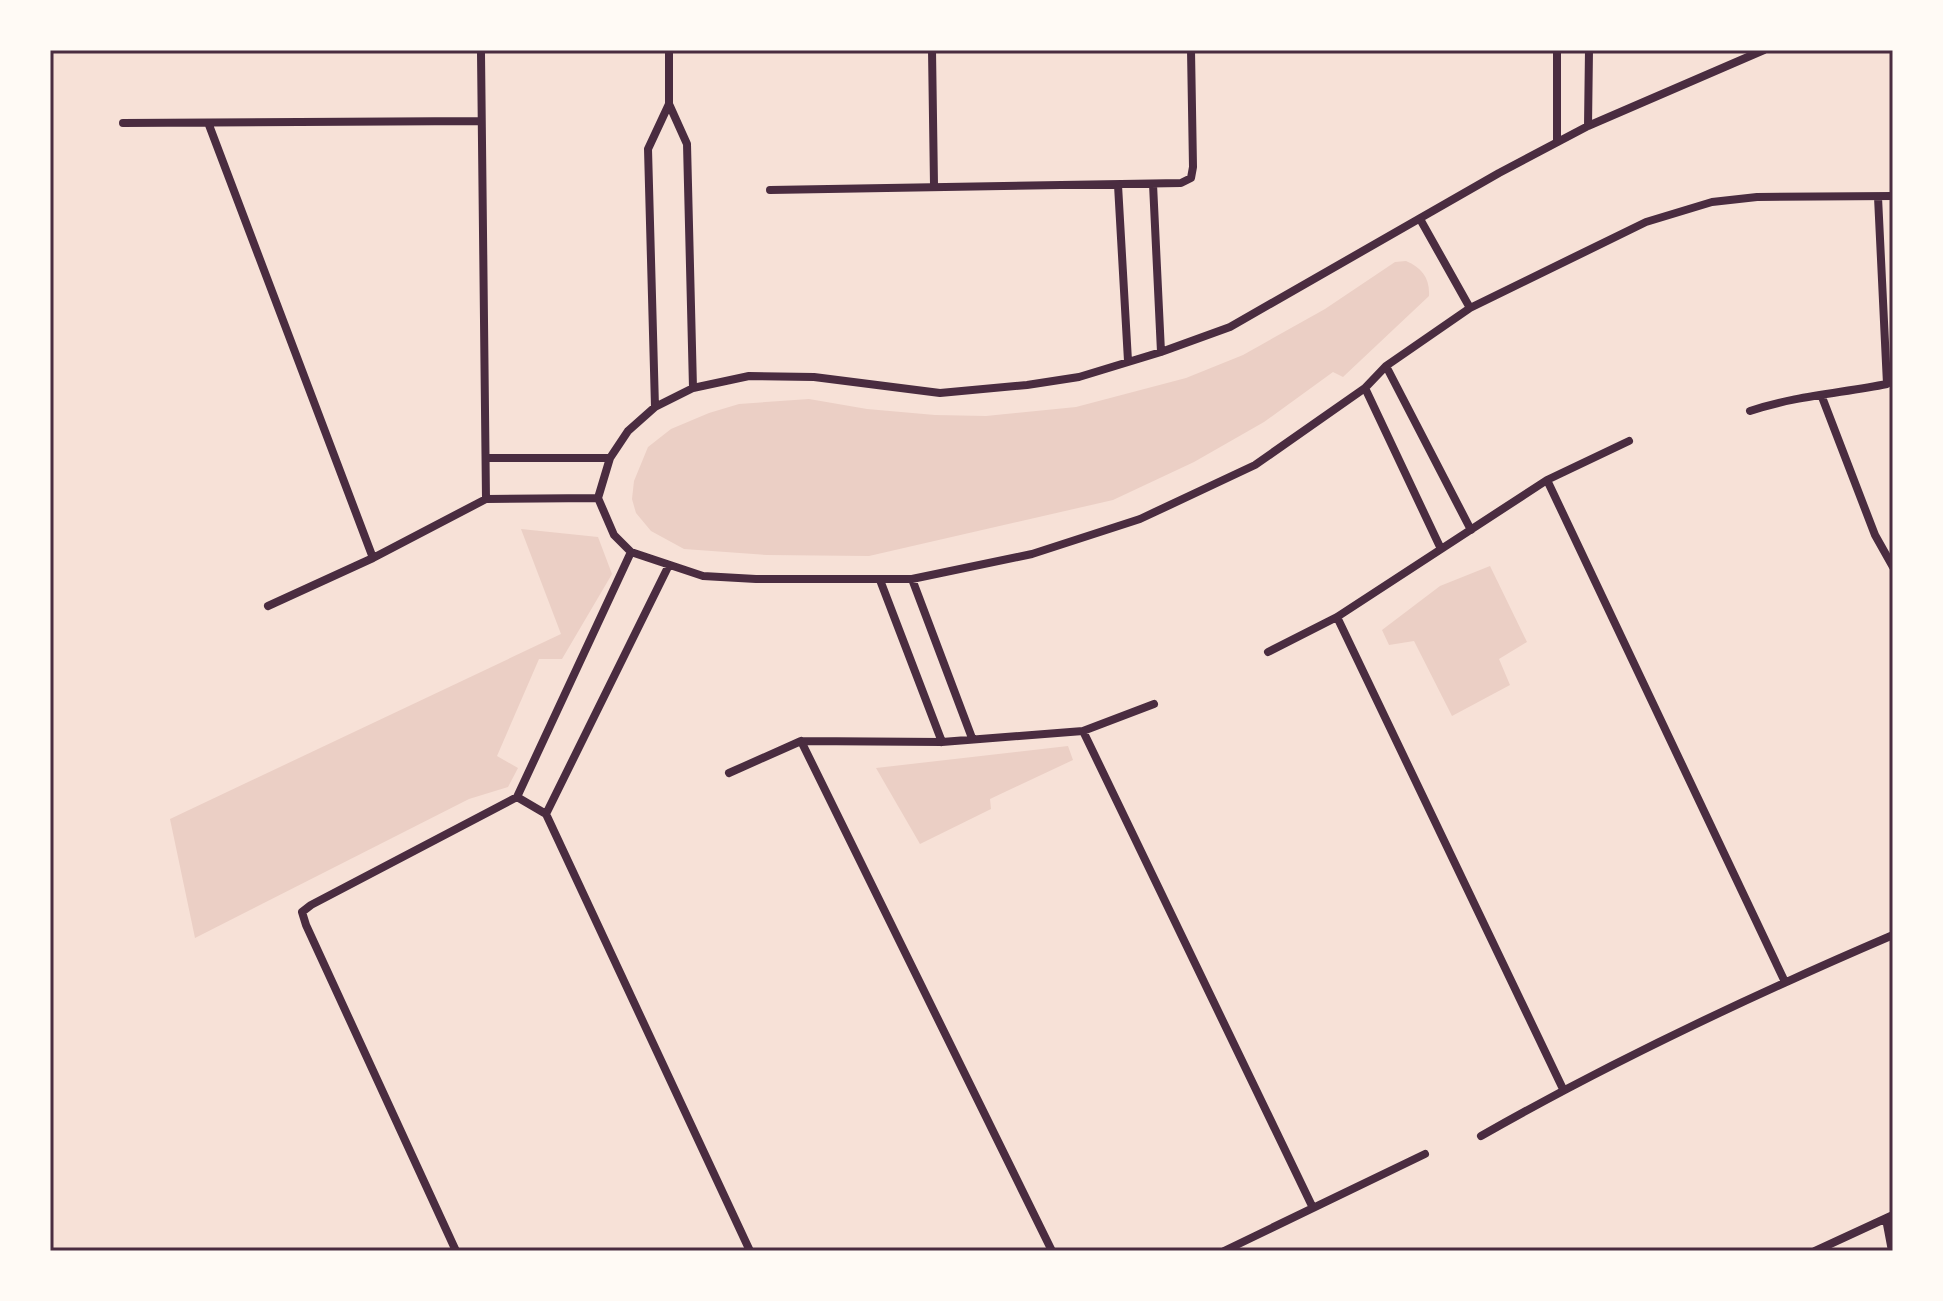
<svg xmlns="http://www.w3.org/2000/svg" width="1943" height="1301" viewBox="0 0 1943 1301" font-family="Cabin,sans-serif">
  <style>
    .green { fill: #ebcfc5 }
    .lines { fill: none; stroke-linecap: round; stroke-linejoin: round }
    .minor { stroke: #4a2c40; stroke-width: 8 }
    .neatline { fill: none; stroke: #4a2c40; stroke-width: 3 }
  </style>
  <rect width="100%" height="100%" fill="#f7e1d7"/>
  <path class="green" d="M1406 261C1422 268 1430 278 1429 296L1343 377 1333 372 1264 422 1194 462 1113 500 869 556 767 555 684 549 651 531 636 513 632 499 634 481 648 447 671 429 709 413 739 404 809 399 867 409 935 415 986 416 1076 407 1186 378 1243 355 1325 309 1395 262Z
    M521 529 598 537 612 574 562 659H539L497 756 518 768 508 787 469 799 195 938 170 819 561 634Z
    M1490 566 1527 642 1499 659 1510 685 1452 716 1414 641 1389 645 1382 630 1440 586Z
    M1068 746 1073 760 990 799 991 809 920 844 876 768Z"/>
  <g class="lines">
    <path class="minor" d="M932 50 934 185
      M1764 50 1588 126 1499 173 1230 327 1161 352 1079 377 1027 385 940 393 814 377 749 376 693 388 655 407 628 431 610 458 598 498 614 535 631 552 703 576 756 579H912L1032 554 1140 519 1255 465 1365 388 1386 366 1470 308 1646 222 1712 202 1757 197 1893 196
      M481 53 486 499
      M669 104 687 144 693 388
      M123 123 480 121
      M209 125 373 558
      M1588 126 1589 50
      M1557 142V50
      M1153 184 1161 352
      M1118 185 1128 361
      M770 190 1181 183 1191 178 1193 167 1191 50
      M1420 219 1470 308
      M1386 366 1471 530
      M1365 388 1441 549
      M1822 397 1875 535 1893 567
      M655 407 648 149 669 104V50
      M1750 411C1794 396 1842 393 1887 384L1878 197
      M486 458H610
      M1547 480 1785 982
      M912 579 972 738
      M880 580 942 742
      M268 606 373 558 486 499 598 498
      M1337 617 1563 1089
      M1268 652 1337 617 1547 480 1629 441
      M1083 731 1313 1208
      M801 741 1052 1251
      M729 773 801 741 942 742 1083 731 1154 704
      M517 797 546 814 750 1251
      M546 814 669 565
      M1481 1136C1614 1060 1753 995 1893 935
      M1886 1219 1892 1251
      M456 1251 306 925 302 912 311 905 517 797 631 552
      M1224 1251 1425 1154
      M1815 1251 1893 1215"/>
  </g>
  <rect width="1943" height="1301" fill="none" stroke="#fffaf5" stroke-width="104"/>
  <rect x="52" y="52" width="1839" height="1197" class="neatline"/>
</svg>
